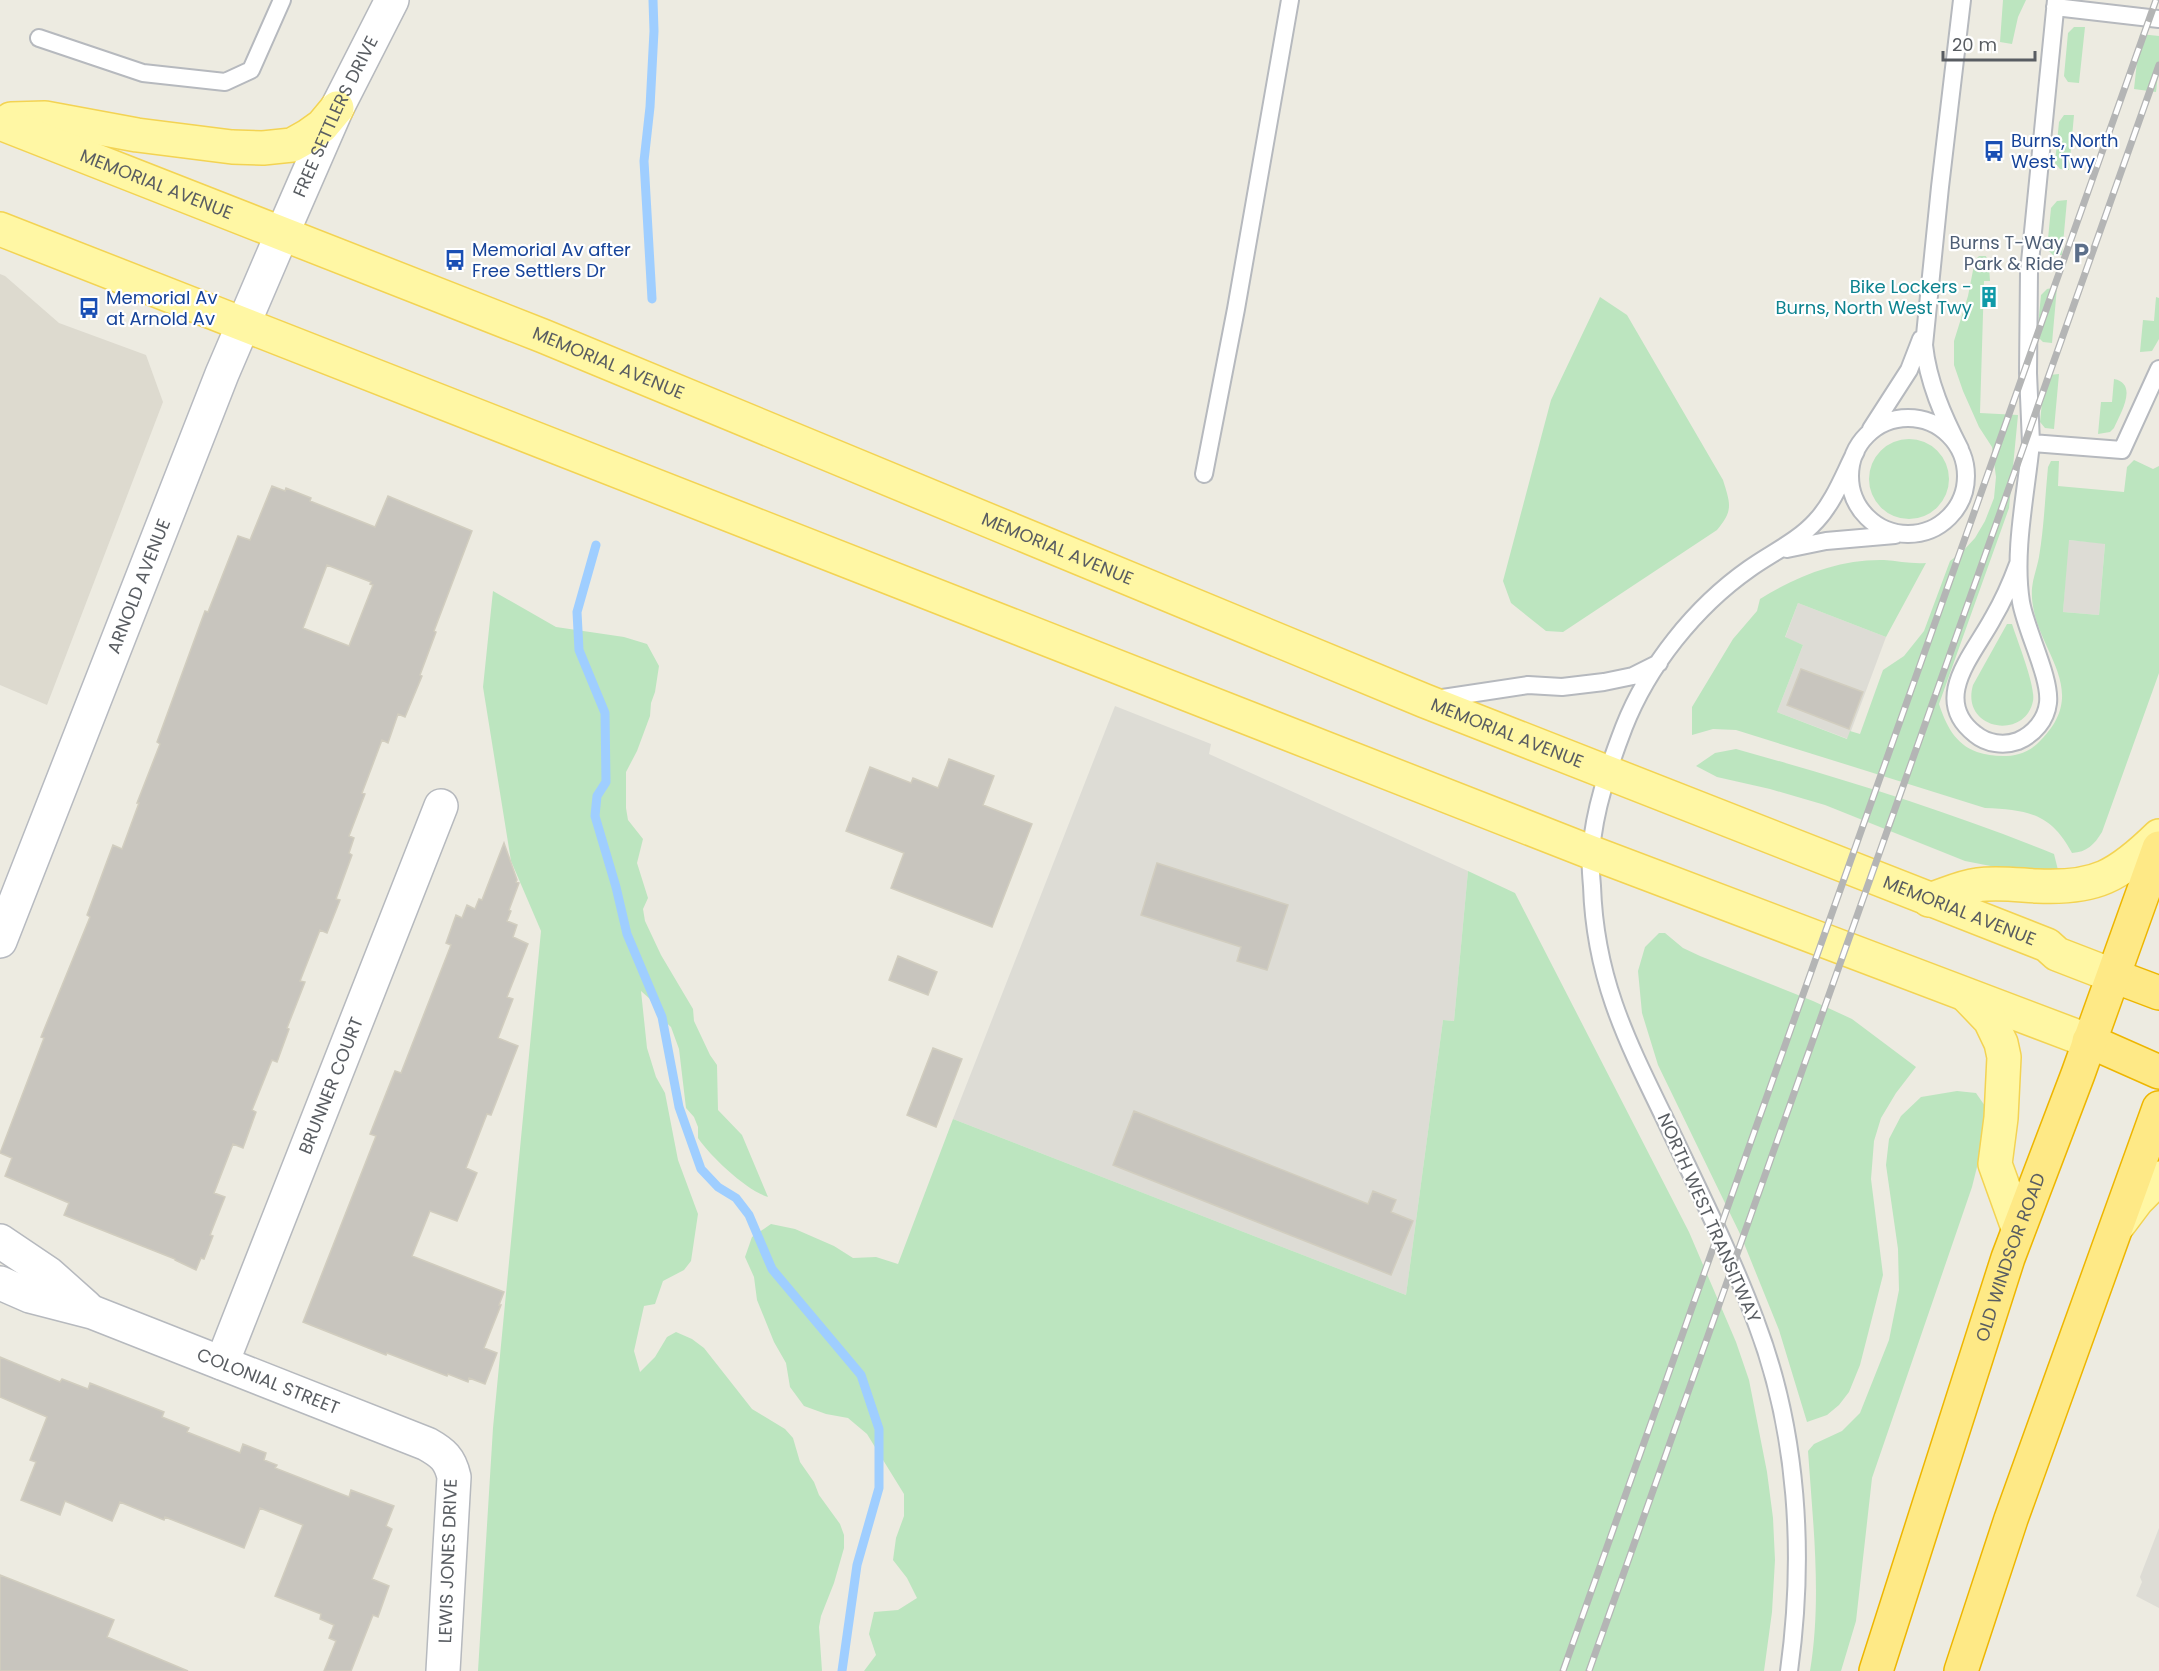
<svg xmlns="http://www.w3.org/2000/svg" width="2159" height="1671" viewBox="0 0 2159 1671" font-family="Poppins,sans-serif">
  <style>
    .industrial { fill: #dddcd5 }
    .education { fill: #dddacf }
    .green { fill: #bce5bf; fill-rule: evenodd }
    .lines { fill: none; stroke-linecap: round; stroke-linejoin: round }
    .stream { stroke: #9fceff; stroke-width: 9 }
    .building { fill: #c8c5be; stroke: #d1cdbf; stroke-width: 1.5; fill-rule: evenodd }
    .lane-casing { stroke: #b6b9be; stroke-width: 20 }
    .street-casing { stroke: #b6b9be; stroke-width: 36 }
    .secondary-casing { stroke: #b7bac0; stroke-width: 36 }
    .primary-casing { stroke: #f3d353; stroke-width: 36 }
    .highway-casing { stroke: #eeb600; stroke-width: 36 }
    .lane { stroke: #fff; stroke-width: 16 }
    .street { stroke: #fff; stroke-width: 33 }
    .secondary { stroke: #fff; stroke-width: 33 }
    .primary { stroke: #fff7a4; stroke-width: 33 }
    .highway { stroke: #fee986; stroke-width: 33 }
    .rail-casing { stroke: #b4b5b5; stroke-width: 7 }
    .rail { stroke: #fff; stroke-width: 4.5; stroke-dasharray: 14; stroke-linecap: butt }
    .labels { text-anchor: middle; stroke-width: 4.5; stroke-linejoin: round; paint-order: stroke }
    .street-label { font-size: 18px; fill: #595d62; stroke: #fff }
    .transit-label { font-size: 18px; fill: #164399; stroke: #fff; text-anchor: start }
    .service-label { font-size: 18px; fill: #4e5e75; stroke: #fff; text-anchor: end }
    .culture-label { font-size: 18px; fill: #0d838f; stroke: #fff; text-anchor: end }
  </style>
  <rect width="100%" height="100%" fill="#edebe1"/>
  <path class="industrial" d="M2068 540 2105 543 2099 615 2063 612Z
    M1798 603 1886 637 1848 739 1777 712 1803 645 1785 638Z
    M1115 706 1211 744 1209 754 1468 871 1454 1021 1443 1020 1406 1295 953 1119Z
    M2159 1528V1608L2136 1596 2142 1582 2140 1577Z"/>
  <path class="education" d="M0 274 5 276 59 323 146 355 163 402 47 705 0 685Z"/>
  <path class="green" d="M2003 0H2026L2018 17 2012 44 2000 42Z
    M2074 27H2085L2079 83 2068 82 2064 76 2068 33Z
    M2140 34 2159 36V65L2156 92 2134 89Z
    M2064 115H2074L2069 170 2060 169 2055 163 2059 122Z
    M2067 200 2062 255H2053L2047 249 2051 208 2057 201Z
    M1979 256H1986L1989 267 1990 281H1984L1980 413 2018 415 2009 508 1939 704C1946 725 1955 744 1977 752 1997 758 2020 759 2037 744 2098 687 2028 648 2032 588 2033 578 2037 568 2039 557 2044 528 2045 497 2048 467L2051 461H2059L2058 486 2124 492 2127 467 2134 460 2153 469 2159 466V673L2102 832C2094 845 2087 852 2072 853 2051 813 2027 810 1985 808L1736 730 1713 729 1692 735V707L1733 639 1757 611 1760 599C1797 576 1839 559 1884 560 1898 561 1911 564 1926 563L1886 637 1798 603 1785 637 1803 645 1777 712 1847 739 1850 731 1860 734 1883 670 1904 656 1924 631 1950 561 1963 551 1975 538 1985 521 1994 498 1996 477 1992 447 1979 427 1963 391 1954 365V341L1968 296 1975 260ZM2069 540 2105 544 2099 615 2063 612Z
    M2057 287 2052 343 2043 342 2037 336 2041 295 2047 289Z
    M1600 297 1627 315 1723 480C1730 503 1734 510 1717 530L1563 632 1546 631 1511 603 1503 581 1551 400Z
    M2156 297 2159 298V339L2152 351 2140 352 2143 320 2154 321Z
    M2059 374 2054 429 2045 428 2040 422 2044 382 2049 375Z
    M2114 379C2139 384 2120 414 2114 428L2110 432 2098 434 2101 402H2112Z
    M1869 479a40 40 0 1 1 80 0a40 40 0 1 1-80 0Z
    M493 591 556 627 624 637 647 644 659 666 655 692 651 703 650 716 637 751 626 772V808L628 820 643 839 637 863 648 898 643 909 645 921 661 955 693 1009 694 1021 710 1055 717 1065 718 1110 742 1135 768 1197C746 1190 712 1158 698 1138V1127L694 1117 686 1108 679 1049 671 1027 658 1015 650 999 641 991 647 1048 656 1077 665 1093 678 1160 698 1214 691 1261 684 1270 663 1281 655 1304 644 1306 634 1351 640 1372 655 1357 667 1337 676 1332 692 1339 704 1348 752 1409 785 1429 793 1438 800 1462 814 1482 819 1495 840 1524 844 1535V1548L834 1583 821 1616 819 1627 822 1671H478L493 1428 541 931 511 861 483 687Z
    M2007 624H2012C2017 640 2036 687 2033 701 2025 741 1960 730 1973 685Z
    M1736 749C1844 779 1951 812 2054 854L2058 870 2036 872 2006 869 1965 861 1825 805 1770 789 1717 777 1696 766 1715 753Z
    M1468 871 1515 893 1689 1232 1736 1342 1749 1380 1767 1472 1773 1518 1775 1560 1772 1612 1764 1671H864L876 1655 869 1634 874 1612 898 1610 917 1598 907 1578 893 1560 896 1538 904 1516V1494L867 1434 848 1418 826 1414 804 1406 790 1387 786 1363 774 1342 757 1300 754 1277 745 1257 752 1237 771 1224 795 1229 834 1246 853 1258 876 1257 898 1264 953 1119 1406 1295 1443 1020 1454 1021Z
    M1659 933H1665L1683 948 1700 956 1813 1001 1852 1019 1916 1067 1896 1093 1881 1118 1874 1141 1871 1179 1883 1275 1860 1365 1849 1392 1839 1405 1827 1415 1807 1422 1779 1330 1741 1236 1658 1065 1642 1013 1638 971 1645 947Z
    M1957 1091 1976 1093 1985 1106 1982 1147 1972 1187 1872 1478 1856 1621 1841 1671H1810C1822 1599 1813 1524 1808 1451L1814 1444 1842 1431 1860 1413 1889 1340 1899 1290 1898 1249 1886 1165 1889 1139 1901 1116 1921 1097Z"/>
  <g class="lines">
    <path class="stream" d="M652 299 644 161 650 107 654 31 653 0
      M596 545 577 612 579 650 605 713 606 782 597 796 595 816 616 887 627 934 662 1017 679 1107 701 1169 718 1187 736 1198 749 1215 772 1269 861 1375 879 1429V1488L857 1565 842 1671"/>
  </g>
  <path class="building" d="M272 486 285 491 286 488 311 498 310 501 375 527 388 496 472 531 434 631 436 632 420 675 422 676 405 717 398 714 388 743 382 740 362 793 365 794 349 836 354 838 349 853 352 855 336 899 340 900 327 933 320 930 300 981 305 982 287 1028 289 1029 277 1062 272 1060 252 1110 256 1112 243 1148 233 1144 214 1193 225 1197 210 1235 213 1236 204 1259 201 1258 196 1270 175 1260V1259L64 1215 69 1203 5 1176 12 1158 0 1153 44 1038 41 1037 90 917 87 915 113 845 122 849 139 803H137L160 744 157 742 205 611 208 612 238 536 250 540ZM327 565 371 582 370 584 373 585 349 646 303 628Z
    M1801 669 1863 692 1849 729 1787 705Z
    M949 759 994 776 983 805 1032 824 992 927 891 888 904 853 846 831 870 767 911 783 913 778 938 788Z
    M504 843 517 880 516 882 519 883 509 910 511 911 507 921 517 925 513 937 528 944 507 997 513 999 498 1038 518 1046 491 1115 487 1114 466 1168 477 1173 457 1221 430 1211 412 1256 504 1292 499 1305H501L484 1348 497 1353 485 1384 469 1378 468 1382 448 1374 447 1376 387 1353 386 1355 303 1322 376 1136 370 1134 395 1071 401 1073 451 945 446 943 456 915 462 918 467 905 475 909 479 899 482 900Z
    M1157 863 1288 905 1267 970 1237 961 1241 947 1141 915Z
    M898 956 937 972 928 995 889 980Z
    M933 1048 962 1059 936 1127 907 1115Z
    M1134 1111 1368 1204 1373 1191 1396 1200 1391 1212 1413 1221 1391 1275 1113 1165Z
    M0 1357 60 1382 62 1379 88 1389 90 1383 164 1412 162 1417 189 1428 187 1432 240 1453 243 1444 266 1453 264 1460 277 1465 275 1468 349 1497 351 1490 394 1506 386 1526 392 1529 372 1579 389 1586 378 1617 373 1615 351 1671H324L336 1641 329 1638 334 1625 320 1619 321 1614 275 1596 303 1525 260 1508 244 1548 165 1517 164 1520 120 1502 112 1521 65 1501 60 1515 21 1500 36 1462 30 1460 47 1417 0 1397Z
    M0 1575 114 1620 107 1637 188 1671H0Z"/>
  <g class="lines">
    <defs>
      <path id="lane" d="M2056 0 2029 272 2028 373 2031 443 2122 450 2159 369
        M2055 7 2159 19
        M39 38 143 73 225 82 251 70 282 0
        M1850 476a58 58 0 1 1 116 0a58 58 0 1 1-116 0Z
        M1871 429 1909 370 1921 339
        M1960 449C1943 416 1928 382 1924 345L1940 187 1962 0
        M1204 474 1236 309 1290 0
        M1787 549 1826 541 1895 535
        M2018 564C2011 583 2003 601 1993 618 1974 654 1930 699 1975 734 1987 744 2004 746 2018 741 2034 734 2046 720 2048 703 2051 678 2026 631 2021 602 2013 552 2026 494 2031 443
        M1436 699 1528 685 1562 687 1604 682 1633 676 1659 663
        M1789 1671C1805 1555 1798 1432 1756 1322 1730 1252 1696 1185 1664 1117 1625 1037 1595 977 1592 886 1591 875 1590 863 1591 852 1594 810 1609 766 1624 727 1648 666 1695 607 1749 569 1771 553 1797 542 1816 521 1834 502 1844 474 1856 451"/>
      <g id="street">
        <path id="s1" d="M282 234 337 108 392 0"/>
        <path d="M0 1241 49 1274 86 1307"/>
        <path id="s2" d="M0 1283 30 1296 92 1312 427 1444C443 1453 450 1459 454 1477L443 1671"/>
        <path id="s3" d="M222 1363 441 806"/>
      </g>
      <g id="secondary">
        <path id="s4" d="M0 941 222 374 282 234"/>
      </g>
      <g id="primary">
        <path d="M11 119 45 118 137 135 232 147 263 148 292 145 308 136 322 126 337 108"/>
        <path id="s5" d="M0 123 543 336 1425 701 2047 945 2057 954 2114 976"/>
        <path d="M0 229 1590 852 2089 1041"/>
        <path d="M1929 900C1945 895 1961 887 1977 885 1997 882 2018 885 2037 886 2096 889 2118 876 2159 836"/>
        <path d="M1966 995 1990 1020 2001 1043 2004 1057 2001 1118 1995 1164 2018 1228"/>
        <path d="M2119 1224 2137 1200 2159 1178"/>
      </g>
      <g id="highway">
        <path d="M2114 976 2159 993"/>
        <path d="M2089 1041 2159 1072"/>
        <path id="s6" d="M1876 1671 2008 1258 2078 1074 2159 848"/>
        <path d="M1961 1671 2011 1519 2159 1108"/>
      </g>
    </defs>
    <use href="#lane" class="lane-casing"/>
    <use href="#street" class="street-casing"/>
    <use href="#secondary" class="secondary-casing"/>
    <use href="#primary" class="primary-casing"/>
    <use href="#highway" class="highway-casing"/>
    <use href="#lane" class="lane"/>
    <use href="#street" class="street"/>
    <use href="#secondary" class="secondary"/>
    <use href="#primary" class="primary"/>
    <use href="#highway" class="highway"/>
    <defs>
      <path id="rail" d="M1563 1671 2156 0
        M1589 1671 2159 65"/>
    </defs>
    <use href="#rail" class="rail-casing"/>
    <use href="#rail" class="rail"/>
  </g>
  <defs>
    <symbol id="bus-bare" viewBox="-9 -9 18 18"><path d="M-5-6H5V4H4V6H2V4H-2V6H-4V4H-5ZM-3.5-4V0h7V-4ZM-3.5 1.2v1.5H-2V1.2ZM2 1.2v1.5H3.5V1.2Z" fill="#1a4fb4" stroke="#fff" stroke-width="2.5" paint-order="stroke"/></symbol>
    <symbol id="parking-bare" viewBox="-9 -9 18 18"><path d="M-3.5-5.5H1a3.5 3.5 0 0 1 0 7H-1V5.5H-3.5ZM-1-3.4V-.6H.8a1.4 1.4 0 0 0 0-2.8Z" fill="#5c6f8a" stroke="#fff" stroke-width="2.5" paint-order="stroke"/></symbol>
    <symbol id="building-bare" viewBox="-9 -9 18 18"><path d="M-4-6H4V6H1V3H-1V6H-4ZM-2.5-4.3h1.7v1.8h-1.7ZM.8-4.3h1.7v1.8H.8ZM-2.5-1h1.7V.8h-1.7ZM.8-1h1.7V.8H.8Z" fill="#0f9aa8" stroke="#fff" stroke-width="2.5" paint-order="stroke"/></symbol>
  </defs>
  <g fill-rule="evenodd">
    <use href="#bus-bare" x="1979" y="136" width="30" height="30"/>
    <use href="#parking-bare" x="2066" y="238" width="30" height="30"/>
    <use href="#bus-bare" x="440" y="245" width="30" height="30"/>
    <use href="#building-bare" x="1974" y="282" width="30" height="30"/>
    <use href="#bus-bare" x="74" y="293" width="30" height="30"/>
  </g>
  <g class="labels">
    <g class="street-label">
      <text dy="6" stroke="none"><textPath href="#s1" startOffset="129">FREE SETTLERS DRIVE</textPath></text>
      <text dy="6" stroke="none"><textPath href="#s5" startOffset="168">MEMORIAL AVENUE</textPath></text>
      <text dy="6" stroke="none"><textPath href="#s5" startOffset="654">MEMORIAL AVENUE</textPath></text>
      <text dy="6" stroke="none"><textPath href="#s5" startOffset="1140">MEMORIAL AVENUE</textPath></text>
      <text dy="6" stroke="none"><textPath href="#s4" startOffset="381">ARNOLD AVENUE</textPath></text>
      <text dy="6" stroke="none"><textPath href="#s5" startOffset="1626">MEMORIAL AVENUE</textPath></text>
      <text dy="6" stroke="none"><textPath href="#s5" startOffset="2112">MEMORIAL AVENUE</textPath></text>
      <text dy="6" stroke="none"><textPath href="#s3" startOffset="298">BRUNNER COURT</textPath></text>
      <text transform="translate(1709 1218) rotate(66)" y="6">NORTH WEST TRANSITWAY</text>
      <text dy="6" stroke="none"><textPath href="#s6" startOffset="435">OLD WINDSOR ROAD</textPath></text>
      <text dy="6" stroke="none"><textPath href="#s2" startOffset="286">COLONIAL STREET</textPath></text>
      <text transform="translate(448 1561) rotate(-88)" y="6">LEWIS JONES DRIVE</text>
    </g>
    <g class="transit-label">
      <text x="2011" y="147">Burns, North<tspan x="2011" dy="21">West Twy</tspan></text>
      <text x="472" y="256">Memorial Av after<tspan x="472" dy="21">Free Settlers Dr</tspan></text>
      <text x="106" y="304">Memorial Av<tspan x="106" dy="21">at Arnold Av</tspan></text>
    </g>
    <g class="service-label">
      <text x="2064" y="249">Burns T-Way<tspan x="2064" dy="21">Park &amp; Ride</tspan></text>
    </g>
    <g class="culture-label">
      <text x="1972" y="293">Bike Lockers -<tspan x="1972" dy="21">Burns, North West Twy</tspan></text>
    </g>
  </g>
  <path d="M1943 51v9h92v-9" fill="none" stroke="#595d62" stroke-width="3"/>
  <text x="1952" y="51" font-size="18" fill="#595d62" stroke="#ffffff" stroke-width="4.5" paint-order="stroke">20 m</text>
</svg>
